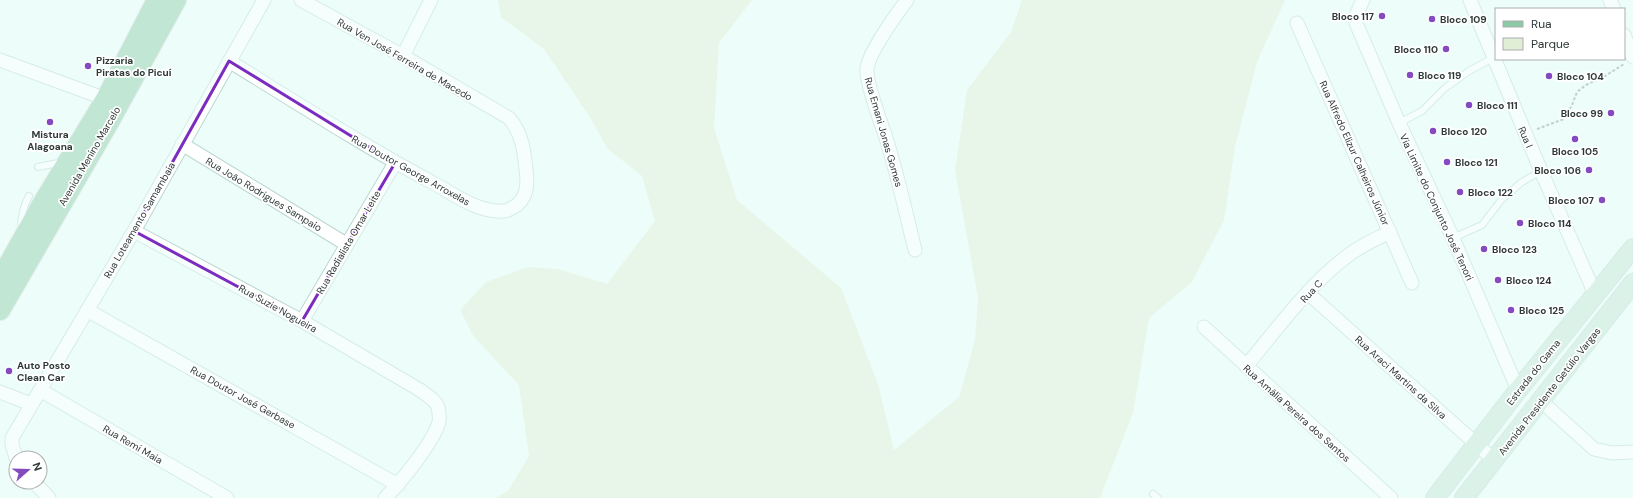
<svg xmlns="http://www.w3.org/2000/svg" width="1633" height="498" viewBox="0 0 1633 498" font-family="'DM Sans',sans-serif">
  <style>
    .green { fill: #e1eed6 }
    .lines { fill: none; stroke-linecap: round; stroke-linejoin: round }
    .lane-casing { stroke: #bbd7d1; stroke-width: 8 }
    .street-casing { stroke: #bbd7d1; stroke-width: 15 }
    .secondary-casing { stroke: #bbd7d1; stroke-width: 20 }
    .primary-casing { stroke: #d9dbdb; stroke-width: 22 }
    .path { stroke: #8d9b98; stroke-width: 2; stroke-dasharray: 3 2; stroke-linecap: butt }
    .lane { stroke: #fff; stroke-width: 6 }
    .street { stroke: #fff; stroke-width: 13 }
    .secondary { stroke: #c5e4d3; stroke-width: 18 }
    .primary { stroke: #8cc9a7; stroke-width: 20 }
    .marked { fill: none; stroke: #7b2cbf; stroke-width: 3; stroke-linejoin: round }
    .poi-dot { fill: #844ac0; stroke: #fff; stroke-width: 1.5 }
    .labels { text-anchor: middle; stroke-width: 3.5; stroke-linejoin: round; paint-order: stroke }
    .poi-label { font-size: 10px; font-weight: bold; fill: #2e3937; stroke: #fff; text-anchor: start }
    .street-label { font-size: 10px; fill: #2e3937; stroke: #fff }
  </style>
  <rect width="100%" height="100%" fill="#edfefa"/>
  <path class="green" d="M498 0H752L719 43 714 128 737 200 841 288 878 384 894 450 959 397 975 340 978 298 955 170 967 90 1011 32 1022 0H1285L1257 62 1235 147 1224 220 1192 282 1149 318 1133 413 1100 498H495L508 491 529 456 519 385 474 337 460 310 486 282 528 267 558 269 607 284 655 221 642 176 608 149 589 116 544 49 501 17Z"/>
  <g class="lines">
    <defs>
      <path id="lane" d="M1399 123 1422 111 1445 88 1469 71 1493 58
        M38 167 63 162
        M21 230C21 218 23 206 29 196
        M1453 238 1482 225 1502 199 1522 182 1541 171
        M1153 494 1158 498"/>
      <path id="street" d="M907 0C896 15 870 50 867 68 865 81 882 125 887 141 898 177 906 213 915 250
        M1363 0 1357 13 1356 23 1399 123 1453 238 1518 390
        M1470 0 1541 171 1595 294
        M1610 0 1614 9
        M1297 23 1412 283
        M1624 35 1633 57
        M403 56 431 0
        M0 60 106 99
        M229 61C297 103 364 146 435 184 455 195 479 213 504 211 507 211 510 209 512 208 528 200 528 184 526 169 524 150 522 133 509 118L403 56 301 0
        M182 144 346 244
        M134 231 302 321 420 390C426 395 435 399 438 407 439 412 440 418 439 422 433 443 400 483 385 498
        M1308 293 1494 460
        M87 310 398 485
        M302 321 395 163
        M1204 327 1391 498
        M1246 366C1278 328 1309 284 1350 254 1362 245 1376 239 1390 232
        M40 390 227 498
        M0 392 31 404
        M1541 401 1594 449 1612 453 1633 452
        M16 458 12 444V438L134 231 264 0
        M34 482 49 498"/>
      <path id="secondary" d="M1435 498 1518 390 1633 248
        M1464 498 1633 283"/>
      <path id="primary" d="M0 280 43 203 106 99 157 0
        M0 310 109 122 176 0"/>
    </defs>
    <use href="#lane" class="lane-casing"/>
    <use href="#street" class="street-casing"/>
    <use href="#secondary" class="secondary-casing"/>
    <use href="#primary" class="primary-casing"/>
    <path class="path" d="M1537 129 1564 119 1572 105 1577 92 1586 85 1605 76 1624 64"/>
    <use href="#lane" class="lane"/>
    <use href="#street" class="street"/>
    <use href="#secondary" class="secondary"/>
    <use href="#primary" class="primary"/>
  </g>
  <path d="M0 0H1633V498H0ZM229 61 395 163 302 321 134 231Z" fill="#edfefa" fill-opacity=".55" fill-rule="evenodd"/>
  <path class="marked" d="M229 61 395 163 302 321 134 231Z"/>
  <g class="poi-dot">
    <circle cx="1382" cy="16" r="4"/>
    <circle cx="1432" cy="19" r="4"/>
    <circle cx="1446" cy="49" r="4"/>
    <circle cx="88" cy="66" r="4"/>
    <circle cx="1410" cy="75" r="4"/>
    <circle cx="1549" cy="76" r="4"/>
    <circle cx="1469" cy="105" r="4"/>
    <circle cx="1611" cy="113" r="4"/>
    <circle cx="50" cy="122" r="4"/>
    <circle cx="1433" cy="131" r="4"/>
    <circle cx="1575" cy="139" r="4"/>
    <circle cx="1447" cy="162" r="4"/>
    <circle cx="1589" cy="170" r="4"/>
    <circle cx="1460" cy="192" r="4"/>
    <circle cx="1602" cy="200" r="4"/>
    <circle cx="1520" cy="223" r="4"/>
    <circle cx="1484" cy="249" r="4"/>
    <circle cx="1498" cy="280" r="4"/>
    <circle cx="1511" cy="310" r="4"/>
    <circle cx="9" cy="371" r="4"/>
  </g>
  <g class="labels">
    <g class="poi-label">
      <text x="1374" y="20" text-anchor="end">Bloco 117</text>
      <text x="1440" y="23">Bloco 109</text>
      <text x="1438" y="53" text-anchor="end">Bloco 110</text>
      <text x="96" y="64">Pizzaria<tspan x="96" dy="12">Piratas do Picuí</tspan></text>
      <text x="1418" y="79">Bloco 119</text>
      <text x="1557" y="80">Bloco 104</text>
      <text x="1477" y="109">Bloco 111</text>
      <text x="1603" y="117" text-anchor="end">Bloco 99</text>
      <text x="1441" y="135">Bloco 120</text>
      <text x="50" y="138" text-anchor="middle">Mistura<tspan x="50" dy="12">Alagoana</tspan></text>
      <text x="1575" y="155" text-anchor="middle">Bloco 105</text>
      <text x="1455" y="166">Bloco 121</text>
      <text x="1581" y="174" text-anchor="end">Bloco 106</text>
      <text x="1468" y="196">Bloco 122</text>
      <text x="1594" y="204" text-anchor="end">Bloco 107</text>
      <text x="1528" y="227">Bloco 114</text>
      <text x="1492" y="253">Bloco 123</text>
      <text x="1506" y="284">Bloco 124</text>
      <text x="1519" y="314">Bloco 125</text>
      <text x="17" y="369">Auto Posto<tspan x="17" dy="12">Clean Car</tspan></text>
    </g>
    <g class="street-label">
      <text transform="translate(405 59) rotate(30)" y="4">Rua Ven José Ferreira de Macedo</text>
      <text transform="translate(884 132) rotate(74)" y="4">Rua Emani Jonas Gomes</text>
      <text transform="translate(1526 137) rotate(67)" y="4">Rua I</text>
      <text transform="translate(1355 153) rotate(66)" y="4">Rua Alfredo Elizur Calheiros Júnior</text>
      <text transform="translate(89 156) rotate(-60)" y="4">Avenida Menino Marcelo</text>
      <text transform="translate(411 170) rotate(29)" y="4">Rua Doutor George Arroxelas</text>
      <text transform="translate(264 194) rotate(31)" y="4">Rua João Rodrigues Sampaio</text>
      <text transform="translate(1437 207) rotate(65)" y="4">Via Limite do Conjunto José Tenori</text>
      <text transform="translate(139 220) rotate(-60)" y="4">Rua Loteamento Samambaia</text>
      <text transform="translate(348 242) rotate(-60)" y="4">Rua Radialista Omar Leite</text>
      <text transform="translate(1311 291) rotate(-47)" y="4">Rua C</text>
      <text transform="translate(278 308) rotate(29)" y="4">Rua Suzie Nogueira</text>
      <text transform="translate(1533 372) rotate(-52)" y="4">Estrada do Gama</text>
      <text transform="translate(1401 377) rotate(42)" y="4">Rua Araci Martins da Silva</text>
      <text transform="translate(1549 391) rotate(-52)" y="4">Avenida Presidente Getúlio Vargas</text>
      <text transform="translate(243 397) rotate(29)" y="4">Rua Doutor José Gerbase</text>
      <text transform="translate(1297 413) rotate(42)" y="4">Rua Amália Pereira dos Santos</text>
      <text transform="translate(133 444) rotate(30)" y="4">Rua Remi Maia</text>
    </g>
  </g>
  <rect x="1495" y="8" width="130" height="52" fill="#ffffff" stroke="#abb0af"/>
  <rect x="1503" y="21" width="20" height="6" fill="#8cc9a7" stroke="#abb0af"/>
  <text x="1531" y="28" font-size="12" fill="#2e3937">Rua</text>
  <rect x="1503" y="38" width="20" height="12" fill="#e1eed6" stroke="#abb0af"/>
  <text x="1531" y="48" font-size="12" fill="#2e3937">Parque</text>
  <g transform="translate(28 470) rotate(70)"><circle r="19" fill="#ffffff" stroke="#abb0af"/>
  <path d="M0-3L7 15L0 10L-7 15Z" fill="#844ac0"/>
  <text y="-6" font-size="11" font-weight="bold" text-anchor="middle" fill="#2e3937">N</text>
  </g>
</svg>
